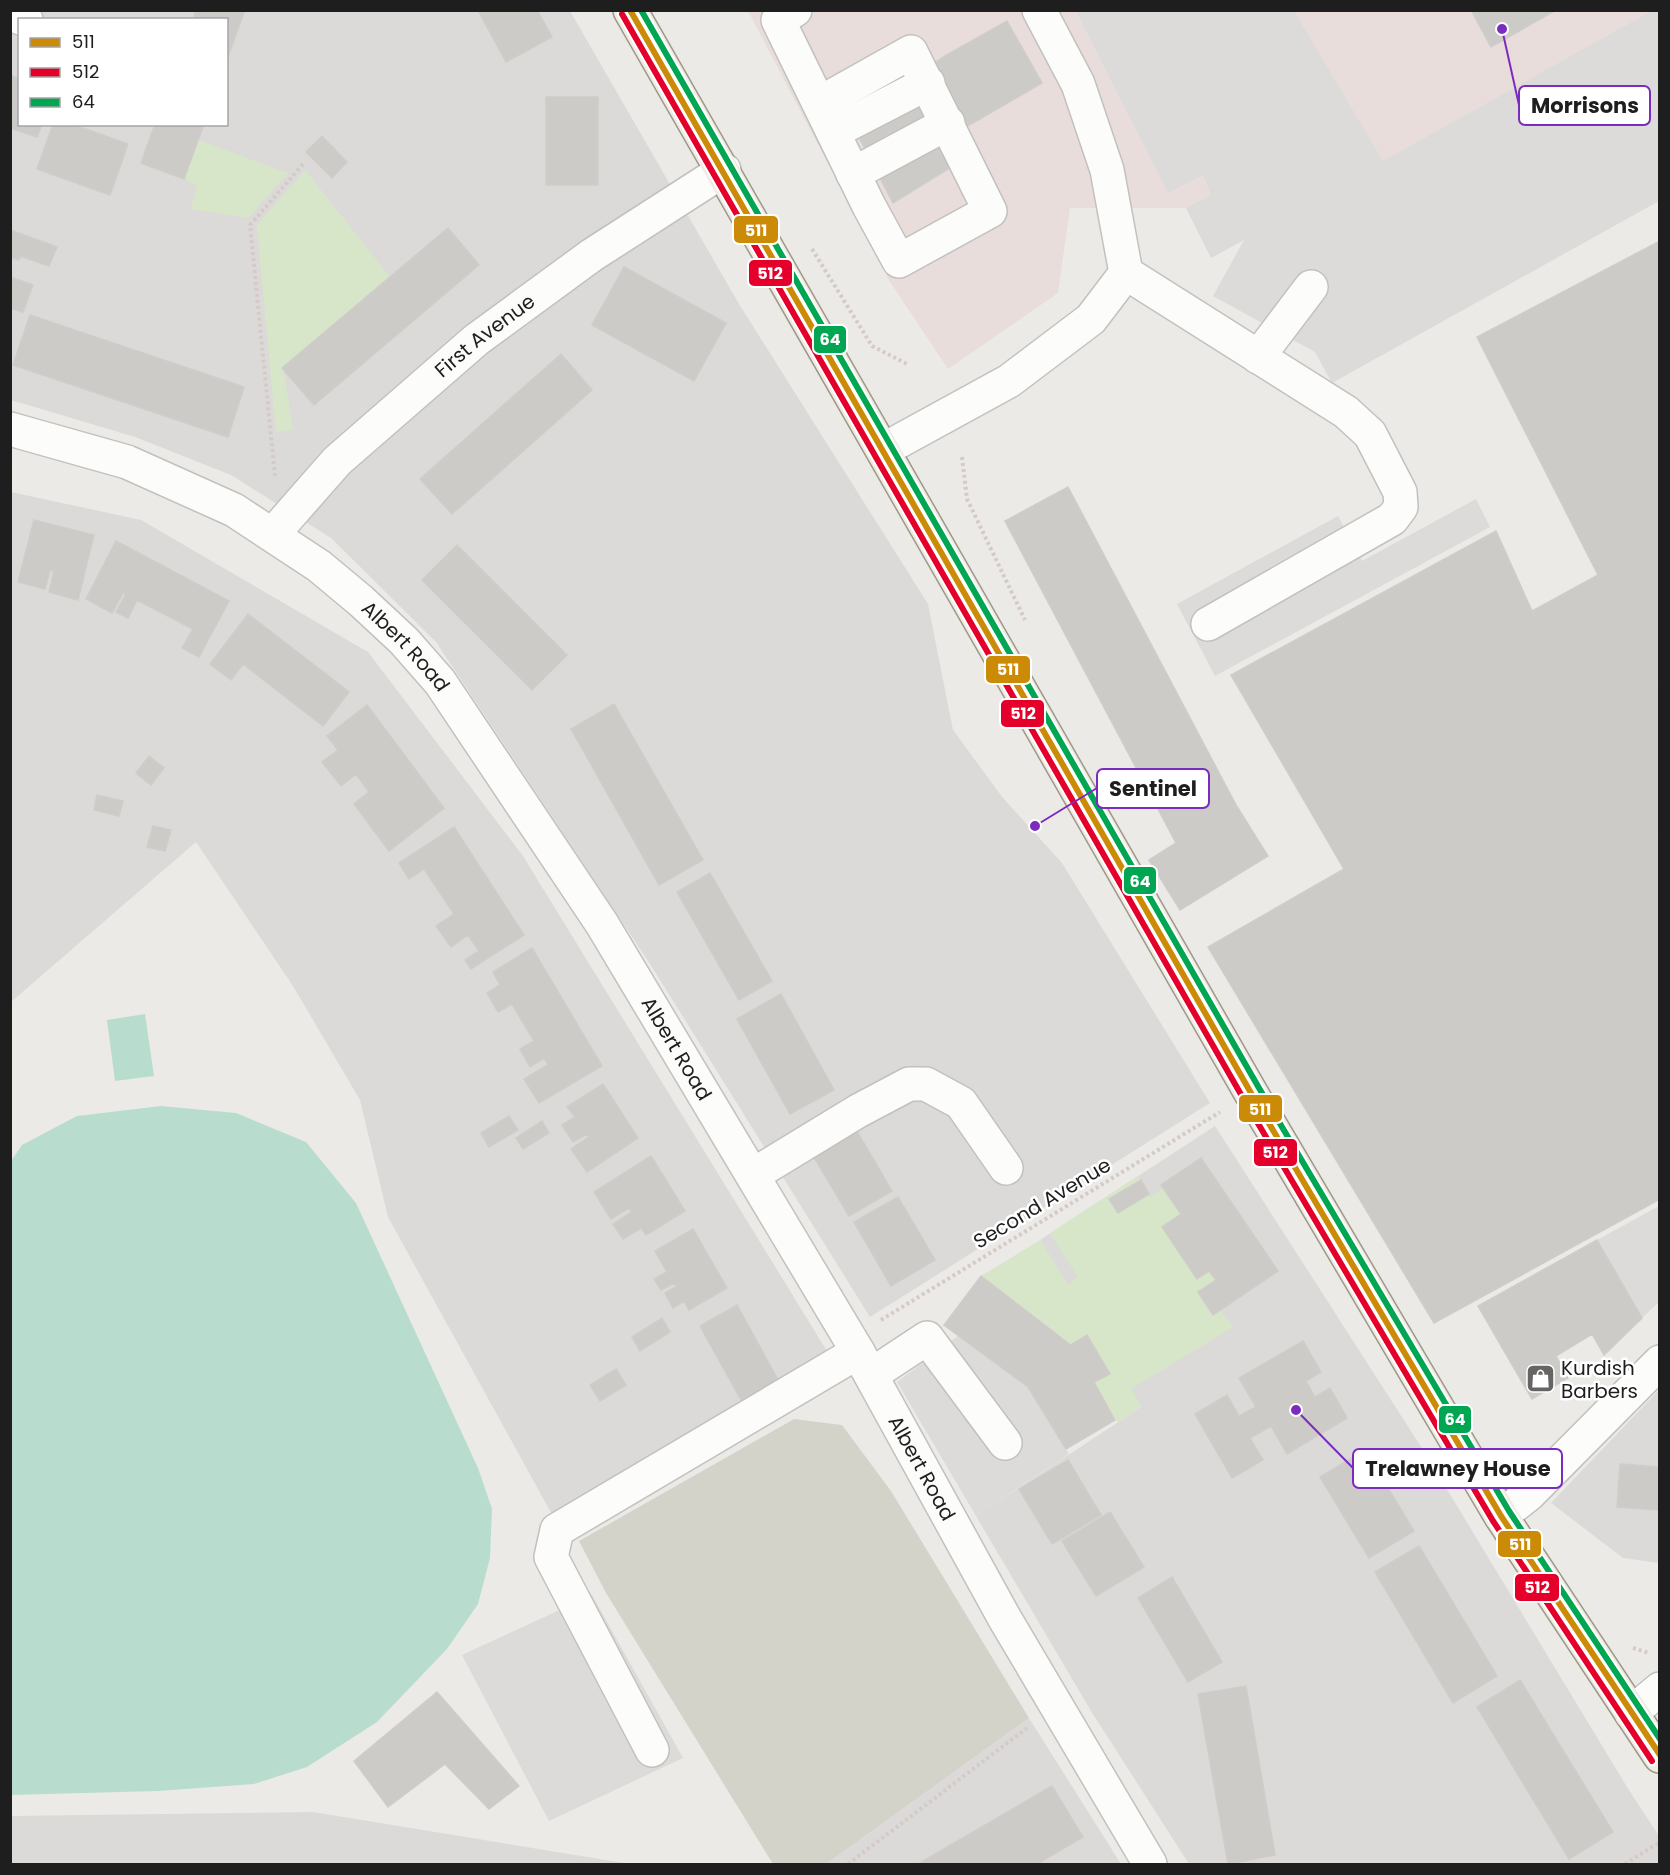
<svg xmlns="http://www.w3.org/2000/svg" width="1670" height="1875" viewBox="0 0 1670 1875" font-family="Poppins,sans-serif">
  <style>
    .residential { fill: #dbdad8; fill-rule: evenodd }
    .commercial { fill: #e8ddda }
    .construction { fill: #d4d3ca }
    .grass { fill: #d7e6c9 }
    .pitch { fill: #b8ddcf }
    .parking { fill: #dcdbda }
    .building { fill: #cdcbc8; stroke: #cfccc9; stroke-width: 1.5 }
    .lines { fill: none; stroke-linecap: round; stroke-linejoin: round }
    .minor-casing { stroke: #c2c1bf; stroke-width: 36 }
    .major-casing { stroke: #9f9887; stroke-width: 36 }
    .path { stroke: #d5cac8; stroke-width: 4; stroke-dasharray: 3 3; stroke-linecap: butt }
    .minor { stroke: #fcfcfb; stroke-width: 33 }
    .major { stroke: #efece5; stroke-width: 33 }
    .bus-1-casing { stroke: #fff; stroke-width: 10 }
    .bus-2-casing { stroke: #fff; stroke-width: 10 }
    .bus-3-casing { stroke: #fff; stroke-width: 10 }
    .bus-1 { stroke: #cc8b06; stroke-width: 6 }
    .bus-2 { stroke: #e4002b; stroke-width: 6 }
    .bus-3 { stroke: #00a651; stroke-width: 6 }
    .labels { text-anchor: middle; stroke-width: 5; stroke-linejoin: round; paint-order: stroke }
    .street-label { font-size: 20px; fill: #1e1e1e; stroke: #fff }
    .poi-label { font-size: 20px; fill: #1e1e1e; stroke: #fff; text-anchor: start }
    .leader { fill: none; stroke: #7b2cbf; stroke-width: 2 }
    .callout-dot { fill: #7b2cbf; stroke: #fff; stroke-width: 2 }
    .callout { fill: #fff; stroke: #7b2cbf; stroke-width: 2 }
    .callout-label { font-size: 21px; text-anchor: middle; font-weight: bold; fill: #1e1e1e }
    .line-badge { stroke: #fff; stroke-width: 2 }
    .badge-label { font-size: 16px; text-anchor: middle; font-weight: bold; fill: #fff }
  </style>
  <rect width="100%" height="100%" fill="#eceae7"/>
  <path class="residential" d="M10 11H570L739 304 928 604 953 730 1003 798 1062 863 1210 1103 870 1317 652 967 436 642 331 538 231 475 135 437 11 400ZM20 20H226V124H20Z
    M11 492 141 520 368 652 523 856 830 1356 554 1518 388 1217 360 1100 293 986 196 842 11 1002Z
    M1215 1126 1425 1453 1627 1787 1659 1836V1864H1189L1091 1711 976 1516 1141 1407 1040 1240Z
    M1659 1390V1563L1623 1558 1551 1503Z
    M1029 1718 1121 1864H826Z
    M313 1812 630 1864H11V1816Z"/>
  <path class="commercial" d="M748 11H1651L1211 258 1186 208H1070L1058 293 948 369 890 282Z"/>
  <path class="construction" d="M794 1419 842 1425 891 1491 1029 1718 826 1864H773L606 1593 579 1541Z"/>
  <path class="grass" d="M198 140 288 173 248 218 191 209 197 186 184 179Z
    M305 170 390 277 283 368 293 429 276 432 257 225Z
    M1138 1176 1141 1180 1110 1199 1117 1212 1149 1194 1151 1197 1163 1188 1181 1214 1197 1278 1209 1271 1216 1280 1198 1292 1213 1314 1220 1310 1233 1327 1131 1389 1141 1407 1118 1423 1094 1382 1110 1373 981 1276 1040 1240 1068 1285 1078 1277 1050 1233Z"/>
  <path class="pitch" d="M145 1014 154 1076 115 1081 107 1020Z
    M161 1106 236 1113 306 1142 356 1203 478 1468 492 1509 490 1558 478 1604 447 1649 377 1722 307 1767 254 1784 158 1791 11 1795V1161L22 1145 77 1116Z"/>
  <path class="parking" d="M1076 11H1294L1383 161 1651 11H1659V201L1332 383 1315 352 1213 296 1244 240 1211 258 1186 208 1211 195 1203 175 1168 193Z
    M1476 499 1490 527 1215 676 1177 604 1338 516 1362 561Z
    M1659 1206V1302L1642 1318 1597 1240Z
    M958 1336 1028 1387 1069 1454 976 1516 897 1382Z
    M592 1595 683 1758 549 1821 462 1655Z"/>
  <path class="building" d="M196 10H245L226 62V20H193Z
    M478 10H537L552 37 506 62Z
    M1471 10H1556L1491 47Z
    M1007 21 1042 83 980 119 945 56Z
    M891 51 908 79 945 56 980 119 942 140 953 166 893 203 832 85Z
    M10 75 20 79V124H42L37 137 10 128Z
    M546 97H598V185H546Z
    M53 124H72L128 144 110 195 37 169Z
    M155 124H204L184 179 141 163Z
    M322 136 347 162 332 178 306 152Z
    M448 228 479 265 314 405 282 368Z
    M10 230 57 247 49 266 20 256 19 260 10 257Z
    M1660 241V687L1598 575 1477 337Z
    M624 267 726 323 694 381 592 325Z
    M10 277 33 285 23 312 10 308Z
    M30 315 244 387 228 437 13 365Z
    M561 354 592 390 452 514 420 479Z
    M1068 487 1236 805 1176 843 1005 521Z
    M34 520 94 535 78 600 49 592 54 571 50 570 45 589 18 582Z
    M1496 531 1532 611 1660 845V1199L1434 1323 1208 947 1344 869 1231 675Z
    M116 541 229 601 199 657 182 648 193 629 137 600 128 618 116 612 126 594 123 593 112 613 86 599Z
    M457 545 567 655 532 690 422 580Z
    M1598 575 1660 687V845L1532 611Z
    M248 614 349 692 323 726 243 664 231 680 210 664Z
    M614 704 703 860 659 885 571 729Z
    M367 705 444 808 389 851 354 804 369 792 356 774 341 786 322 762 338 750 327 736Z
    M149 756 164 768 151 785 136 773Z
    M97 795 123 801 119 816 94 810Z
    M1236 805 1268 856 1180 910 1149 860Z
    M153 826 171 830 165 851 147 847Z
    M454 827 524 935 471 969 465 960 479 951 468 935 451 947 436 926 454 914 424 869 409 879 399 863Z
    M710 873 772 981 739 1000 677 892Z
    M532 948 602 1066 539 1103 524 1079 548 1065 544 1058 530 1067 520 1049 534 1041 512 1004 498 1012 487 993 500 985 493 972Z
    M781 994 834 1090 790 1114 737 1019Z
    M603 1084 638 1138 587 1172 571 1149 589 1137 587 1134 573 1142 562 1125 575 1117 567 1107Z
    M509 1116 518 1130 489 1147 481 1133Z
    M542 1121 549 1133 523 1149 516 1138Z
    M855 1128 892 1191 849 1216 812 1154Z
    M651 1156 685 1211 646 1235 641 1228 623 1239 613 1224 632 1212 629 1208 611 1219 594 1192Z
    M1201 1158 1278 1271 1213 1315 1198 1292 1216 1280 1209 1271 1197 1279 1162 1227 1181 1214 1161 1185Z
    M1141 1180 1149 1194 1118 1213 1109 1199Z
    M898 1197 935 1260 891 1286 854 1222Z
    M693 1229 727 1288 689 1310 684 1301 673 1308 665 1293 676 1287 674 1283 661 1290 654 1279 667 1272 655 1251Z
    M1597 1240 1642 1318 1604 1355 1592 1334 1556 1356 1568 1378 1532 1399 1478 1306Z
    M981 1276 1071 1345 1087 1335 1110 1374 1094 1382 1115 1420 1066 1449 1028 1387 944 1325Z
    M737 1305 778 1380 741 1400 700 1326Z
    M662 1318 670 1332 640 1351 632 1337Z
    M1303 1341 1321 1372 1306 1381 1315 1397 1330 1388 1347 1418 1287 1454 1271 1426 1250 1438 1263 1460 1232 1478 1195 1414 1227 1395 1239 1416 1256 1407 1239 1378Z
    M616 1369 626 1385 600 1401 590 1385Z
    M1365 1450 1414 1531 1369 1558 1320 1477Z
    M1068 1460 1101 1515 1052 1544 1019 1489Z
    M1620 1464 1660 1467V1510L1617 1507Z
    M1110 1512 1144 1567 1096 1596 1062 1541Z
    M1419 1546 1497 1676 1453 1703 1375 1572Z
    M1172 1577 1222 1662 1188 1682 1138 1598Z
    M1520 1680 1613 1832 1569 1859 1477 1707Z
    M1246 1686 1275 1855 1228 1864 1198 1694Z
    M437 1692 519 1786 489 1809 445 1764 388 1807 354 1761Z
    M1052 1786 1083 1837 1037 1864H918Z"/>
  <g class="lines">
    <defs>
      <g id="minor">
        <path d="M795 10 778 20 869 206 899 261 990 211 911 52 820 103"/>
        <path d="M10 14 26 20"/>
        <path d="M833 132 928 83"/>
        <path d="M853 174 948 123"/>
        <path d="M1126 273 1346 412 1370 434 1400 492 1401 507 1392 519 1208 624"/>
        <path d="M1258 357 1311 287"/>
        <path id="s1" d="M10 429 127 462 234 510 319 566 361 601 404 641 440 682 602 924 858 1352 1005 1619 1150 1864"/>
        <path d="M883 450 1009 381 1091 319 1126 273 1107 170 1078 84 1039 10"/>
        <path id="s2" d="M273 534 337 461 476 340 592 255 724 170"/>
        <path d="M753 1175 858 1111 909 1084H926L961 1103 1006 1168"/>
        <path d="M871 1375 927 1338 1005 1443"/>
        <path d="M1501 1516 1529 1494 1660 1362"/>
        <path d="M1631 1713 1660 1689"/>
        <path d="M652 1750 551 1557 557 1530 858 1352"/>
      </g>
      <path id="major" d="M630 10 1251 1093 1501 1516 1660 1756"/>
    </defs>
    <use href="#minor" class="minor-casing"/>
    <use href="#major" class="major-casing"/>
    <path class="path" d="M812 249 872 346 909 365
      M962 457 967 499 1025 620
      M275 476 250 225 305 162
      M881 1320 1220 1112
      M1633 1648 1649 1653
      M848 1864 1027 1728
      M1625 1864 1660 1842"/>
    <use href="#minor" class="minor"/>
    <use href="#major" class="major"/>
    <defs>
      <path id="bus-1" d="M630 10 1251 1093 1501 1516 1660 1755"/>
      <path id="bus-2" d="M622 14 1243 1098 1493 1521 1652 1761"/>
      <path id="bus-3" d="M641 10 1259 1088 1509 1511 1660 1739"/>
    </defs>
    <use href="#bus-1" class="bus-1-casing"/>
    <use href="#bus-2" class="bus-2-casing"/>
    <use href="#bus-3" class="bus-3-casing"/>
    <use href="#bus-1" class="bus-1"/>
    <use href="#bus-2" class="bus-2"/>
    <use href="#bus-3" class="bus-3"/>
  </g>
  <defs>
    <symbol id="shop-square" viewBox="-11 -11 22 22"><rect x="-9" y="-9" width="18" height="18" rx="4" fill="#666564" stroke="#fff"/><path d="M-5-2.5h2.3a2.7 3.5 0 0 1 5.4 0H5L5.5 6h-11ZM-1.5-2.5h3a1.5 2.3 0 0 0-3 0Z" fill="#fff"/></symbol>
  </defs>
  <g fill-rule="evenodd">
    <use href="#shop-square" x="1524" y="1362" width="33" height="33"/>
  </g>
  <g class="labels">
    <g class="street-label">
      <text dy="7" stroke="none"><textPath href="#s2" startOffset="291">First Avenue</textPath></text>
      <text dy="7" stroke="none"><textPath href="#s1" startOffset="459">Albert Road</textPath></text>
      <text dy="7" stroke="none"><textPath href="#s1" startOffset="945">Albert Road</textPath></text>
      <text transform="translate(1042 1203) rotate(-31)" y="7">Second Avenue</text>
      <text dy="7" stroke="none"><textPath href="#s1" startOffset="1431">Albert Road</textPath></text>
    </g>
    <g class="poi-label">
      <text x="1561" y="1375">Kurdish<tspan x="1561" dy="23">Barbers</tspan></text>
    </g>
  </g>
  <path class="leader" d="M1502 29L1519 105M1035 826L1097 788M1296 1410L1353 1468"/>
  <g class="callout-dot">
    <circle cx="1502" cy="29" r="6"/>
    <circle cx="1035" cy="826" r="6"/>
    <circle cx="1296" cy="1410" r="6"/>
  </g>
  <g class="callout">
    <rect x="1519" y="86" width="131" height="39" rx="6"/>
    <rect x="1097" y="769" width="112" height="39" rx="6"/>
    <rect x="1353" y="1449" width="209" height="39" rx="6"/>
  </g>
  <g class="callout-label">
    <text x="1585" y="113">Morrisons</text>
    <text x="1153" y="796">Sentinel</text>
    <text x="1458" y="1476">Trelawney House</text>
  </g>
  <g class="line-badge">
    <rect x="733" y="215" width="46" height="29" rx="6" fill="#cc8b06"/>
    <rect x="748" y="259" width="45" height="28" rx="6" fill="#e4002b"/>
    <rect x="813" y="325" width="34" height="29" rx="6" fill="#00a651"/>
    <rect x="985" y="655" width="46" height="29" rx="6" fill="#cc8b06"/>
    <rect x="1000" y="699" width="45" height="29" rx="6" fill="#e4002b"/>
    <rect x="1123" y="866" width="34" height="29" rx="6" fill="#00a651"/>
    <rect x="1238" y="1094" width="45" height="29" rx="6" fill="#cc8b06"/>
    <rect x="1253" y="1138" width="45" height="29" rx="6" fill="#e4002b"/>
    <rect x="1438" y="1405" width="34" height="29" rx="6" fill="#00a651"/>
    <rect x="1497" y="1530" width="45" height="28" rx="6" fill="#cc8b06"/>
    <rect x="1514" y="1573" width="46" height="29" rx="6" fill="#e4002b"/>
  </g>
  <g class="badge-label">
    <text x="756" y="236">511</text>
    <text x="770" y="279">512</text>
    <text x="830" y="345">64</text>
    <text x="1008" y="675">511</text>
    <text x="1023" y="719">512</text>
    <text x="1140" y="887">64</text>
    <text x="1260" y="1115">511</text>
    <text x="1275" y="1158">512</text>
    <text x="1455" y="1425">64</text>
    <text x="1520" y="1550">511</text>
    <text x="1537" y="1593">512</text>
  </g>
  <rect width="1670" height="1875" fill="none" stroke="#1e1e1e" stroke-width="24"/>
  <rect x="18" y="18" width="210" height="108" fill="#ffffff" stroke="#a5a5a5" stroke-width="1.5"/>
  <rect x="30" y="38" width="30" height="9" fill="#cc8b06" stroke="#a5a5a5" stroke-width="1.5"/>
  <text x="72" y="48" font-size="18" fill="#1e1e1e">511</text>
  <rect x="30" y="68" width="30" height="9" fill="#e4002b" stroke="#a5a5a5" stroke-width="1.5"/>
  <text x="72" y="78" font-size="18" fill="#1e1e1e">512</text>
  <rect x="30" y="98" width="30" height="9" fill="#00a651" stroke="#a5a5a5" stroke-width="1.5"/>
  <text x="72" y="108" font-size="18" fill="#1e1e1e">64</text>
</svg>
